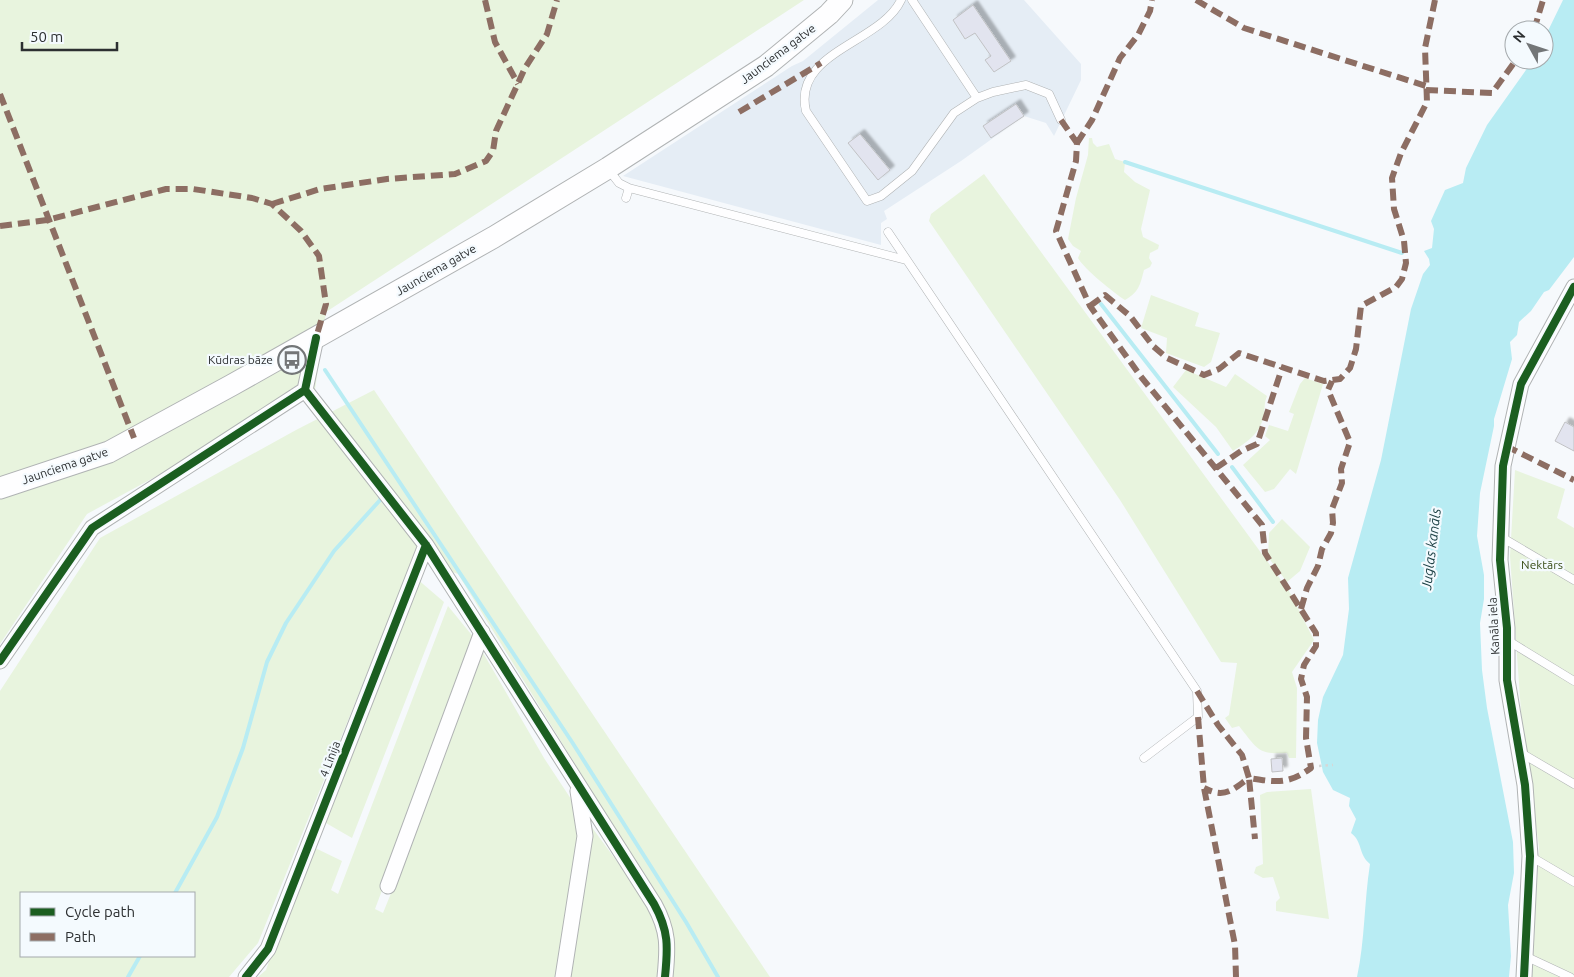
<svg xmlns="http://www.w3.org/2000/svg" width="1574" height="977" viewBox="0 0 1574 977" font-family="Ubuntu,sans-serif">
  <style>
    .built { fill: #e5edf5 }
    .green { fill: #e8f4de; fill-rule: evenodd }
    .water { fill: #b8ecf3 }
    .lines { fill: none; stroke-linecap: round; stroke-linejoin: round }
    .stream { stroke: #b8ecf3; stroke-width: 4 }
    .building { fill: #e2e4ef; stroke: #c1c2c4; filter: url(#shadow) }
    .service-casing { stroke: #b0b3b4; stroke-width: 9 }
    .minor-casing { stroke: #b0b3b4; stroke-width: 17 }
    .secondary-casing { stroke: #b0b3b4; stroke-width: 23 }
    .path { stroke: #d6d7d7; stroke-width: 2.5; stroke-dasharray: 2.5 4; stroke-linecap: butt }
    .service { stroke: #fefeff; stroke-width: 8 }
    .minor { stroke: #fefeff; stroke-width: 15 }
    .secondary { stroke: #fefeff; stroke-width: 21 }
    .quiet { stroke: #8d6e63; stroke-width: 6; stroke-dasharray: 12 6; stroke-linecap: butt }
    .cycleway-casing { stroke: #f4fafe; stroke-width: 11 }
    .cycleway { stroke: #1b5e20; stroke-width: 8 }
    .labels { text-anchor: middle; stroke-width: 4.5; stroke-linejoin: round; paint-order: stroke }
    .street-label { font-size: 12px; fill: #2c2f31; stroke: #f4fafe }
    .poi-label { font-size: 12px; fill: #2c2f31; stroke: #f4fafe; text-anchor: end }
    .park-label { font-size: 12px; fill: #384c15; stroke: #f4fafe }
    .water-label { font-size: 14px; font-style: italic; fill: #1e4246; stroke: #f4fafe }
  </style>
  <defs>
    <filter id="shadow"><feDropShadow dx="4.5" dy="-4.5" stdDeviation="1" flood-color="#0004"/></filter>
  </defs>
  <rect width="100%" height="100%" fill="#f6f9fc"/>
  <path class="built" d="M878 0H1024L1081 64V80L1054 136 1046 123 1024 116 961 161 884 211 887 219 881 223V245L623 176 792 66 803 61Z"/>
  <path class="green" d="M0 0H804L326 312 315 390 87 514 0 644Z
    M1089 138H1092L1093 143 1097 147 1109 144 1115 159 1125 162 1124 172 1135 182 1150 190 1141 229 1143 237 1159 245 1158 249 1150 253 1149 258 1152 263 1150 267 1144 270C1140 285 1139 292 1125 300 1114 293 1084 269 1078 258L1081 251 1073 246 1068 239 1076 198 1088 155Z
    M984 174 1289 591 1314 640 1292 672 1297 688 1296 758H1289L1287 753C1257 755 1257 748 1239 726L1232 728 1225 718 1229 715 1237 663 1221 662 1120 500 929 221 931 214Z
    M1151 295 1199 313 1195 326 1220 333 1211 362 1204 367 1166 353 1167 338 1141 328Z
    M1186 370 1226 387 1235 374 1267 396C1264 403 1265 408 1264 415 1260 434 1247 442 1233 451L1216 427 1173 387Z
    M1305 378 1323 384 1296 474 1290 469 1274 489 1265 492 1243 465 1270 440 1265 436 1269 425 1288 431 1294 414 1289 412 1300 384Z
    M374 390 770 977H258L266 970 309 845 342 861 331 890 338 894 448 606 475 639 544 758 571 799 652 909 639 868 458 574 424 561 416 578 444 602 352 838 319 819 389 619 258 943 229 977H0V691L100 538 296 430ZM423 781 398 876 383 913 375 909ZM21 893H194V956H21Z
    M1515 470 1565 489 1557 518 1574 528V977H1532L1539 847 1522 726 1510 556Z
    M1282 519 1310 547 1300 571 1287 582 1268 557 1269 533Z
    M1311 789 1329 919 1276 911V902L1280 898 1273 877 1263 878 1254 873 1256 867 1263 864 1260 795 1267 792Z"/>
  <path class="water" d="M1563 0H1574V257L1549 290 1544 292 1531 311 1519 322 1517 335 1510 342 1512 359 1494 419V426L1480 493 1477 536 1484 575V599L1480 623 1482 670 1487 708 1513 842 1514 873 1508 905 1511 956 1509 977H1357C1365 940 1364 902 1370 864 1358 854 1363 842 1351 833L1356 819 1349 806 1350 798 1333 790 1323 772 1317 743 1318 720 1323 697 1343 655 1349 609 1348 578 1381 460 1411 309 1423 274 1430 265 1429 259 1424 251 1432 248 1434 229 1431 221 1445 190 1463 183 1466 168 1487 125 1533 60H1544V39Z"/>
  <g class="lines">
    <path class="stream" d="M1125 162 1402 253
      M1101 304 1218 454
      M325 370 572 742 686 922 718 977
      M1232 467 1273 522
      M175 893 217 817 243 748 267 662 286 623 334 551 381 499 380 497
      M128 977 140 956"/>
  </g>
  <path class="building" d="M973 5 1011 61 994 72 985 60 991 56 975 33 965 39 953 20Z
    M1016 104 1024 116 991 138 983 126Z
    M860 134 890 170 878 180 848 143Z
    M1565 422 1574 427V451L1555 441Z
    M1282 758 1283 771 1272 772 1271 759Z"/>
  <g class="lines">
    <defs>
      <path id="service" d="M901 0C881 43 792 52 806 111L867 201 881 196 912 171 954 113 977 98 993 92 1026 85 1049 94 1061 120
        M912 0 977 98
        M608 169 619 183 629 188 906 260
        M626 198 629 188
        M888 232 1197 691 1198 717 1144 758
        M1501 537 1574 580
        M1507 640 1574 681
        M1521 753 1574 784
        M1530 856 1574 882
        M1525 956 1570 977"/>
      <path id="minor" d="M316 338 305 390 426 545 654 904C669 931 668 947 665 977
        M0 661 92 528 305 390
        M388 886 482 632
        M246 977 268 949 426 545
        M563 977 585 836 578 791
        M1524 977 1530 856 1525 785 1507 680V628L1500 560 1503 466 1521 384 1574 287"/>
      <path id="secondary" d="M0 488 109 452 232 385 494 237 608 168 766 66 829 14 842 0"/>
    </defs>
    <use href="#service" class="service-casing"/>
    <use href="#minor" class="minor-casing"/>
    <use href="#secondary" class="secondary-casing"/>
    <path class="path" d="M1319 766 1333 765"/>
    <use href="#service" class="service"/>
    <use href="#minor" class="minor"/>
    <use href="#secondary" class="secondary"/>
    <path class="quiet" d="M485 0 495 42 518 84
      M1196 0 1244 28 1426 86
      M1534 30 1543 0
      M1426 90 1492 93 1516 60
      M0 94 134 438
      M739 112 821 63
      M1061 120 1077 143 1076 161 1056 231 1090 306 1142 378 1262 525 1265 553 1316 633V646L1304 665 1301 679 1307 697 1306 738 1311 768C1288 785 1275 782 1249 778L1255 839
      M1077 143 1092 120 1120 58 1138 35 1150 11 1152 0
      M272 204 320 189 387 179 455 174 486 161 493 151 496 131 525 68 547 34 557 0
      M0 226 47 220 166 189H193L252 198 272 204 301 231 319 256 326 304 316 338
      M1090 306 1105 295 1130 316 1153 346 1167 358 1204 375 1219 369 1239 353 1324 381 1340 379 1350 368 1356 349 1361 306 1396 287 1402 279 1406 263 1404 241 1394 209 1392 178 1401 153 1427 102 1425 48 1435 0
      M1506 446 1574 480
      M1216 468 1241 451 1257 444 1282 368
      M1301 609 1307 588 1318 566 1322 549 1331 533 1333 523 1332 509 1342 483 1341 469 1350 442 1328 390 1332 381
      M1197 691 1218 725 1242 755 1249 778C1232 790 1225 799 1204 788
      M1198 717 1204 788 1235 945 1236 977"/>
    <defs>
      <path id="cycleway" d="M316 338 305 390 426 545 654 904C669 931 668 947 665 977
        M0 661 92 528 305 390
        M246 977 268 949 426 545
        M1524 977 1530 856 1525 785 1507 680V628L1500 560 1503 466 1521 384 1574 287"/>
    </defs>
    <use href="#cycleway" class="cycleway-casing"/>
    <use href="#cycleway" class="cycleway"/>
  </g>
  <defs>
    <symbol id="bus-ring" viewBox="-11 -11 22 22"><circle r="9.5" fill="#f4fafe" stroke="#737678" stroke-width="1.5"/><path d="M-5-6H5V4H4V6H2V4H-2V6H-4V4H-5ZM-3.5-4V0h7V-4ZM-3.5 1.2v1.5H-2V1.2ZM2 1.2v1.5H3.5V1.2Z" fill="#737678"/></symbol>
  </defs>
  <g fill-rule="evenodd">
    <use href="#bus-ring" x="276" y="344" width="32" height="32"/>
  </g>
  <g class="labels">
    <g class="street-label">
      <text transform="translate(778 54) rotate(-37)" y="4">Jaunciema gatve</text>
      <text transform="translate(436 270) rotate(-30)" y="4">Jaunciema gatve</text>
      <text transform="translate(65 466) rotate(-19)" y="4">Jaunciema gatve</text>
      <text transform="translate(1494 626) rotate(-93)" y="4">Kanāla iela</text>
      <text transform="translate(330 759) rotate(-69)" y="4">4 Līnija</text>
    </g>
    <g class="poi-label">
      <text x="273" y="364">Kūdras bāze</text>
    </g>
    <g class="park-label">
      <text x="1542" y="569">Nektārs</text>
    </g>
    <g class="water-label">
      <text transform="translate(1431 549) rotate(-83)" y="5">Juglas kanāls</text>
    </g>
  </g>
  <rect x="20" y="892" width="175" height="65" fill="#f4fafe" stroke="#a4a9ac"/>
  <rect x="30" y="908" width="25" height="8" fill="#1b5e20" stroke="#a4a9ac"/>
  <text x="65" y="917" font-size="15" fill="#2c2f31">Cycle path</text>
  <rect x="30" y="933" width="25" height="8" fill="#8d6e63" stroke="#a4a9ac"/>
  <text x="65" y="942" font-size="15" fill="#2c2f31">Path</text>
  <g transform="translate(1529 45) rotate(310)"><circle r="24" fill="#f4fafe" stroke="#a4a9ac"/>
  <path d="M0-4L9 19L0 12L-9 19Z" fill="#737678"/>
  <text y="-8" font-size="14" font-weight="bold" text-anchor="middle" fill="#2c2f31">N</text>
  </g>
  <path d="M22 42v8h95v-8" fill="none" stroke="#2c2f31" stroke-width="2.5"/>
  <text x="30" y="42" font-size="15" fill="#2c2f31" stroke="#f4fafe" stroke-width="4" paint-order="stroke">50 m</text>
</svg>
